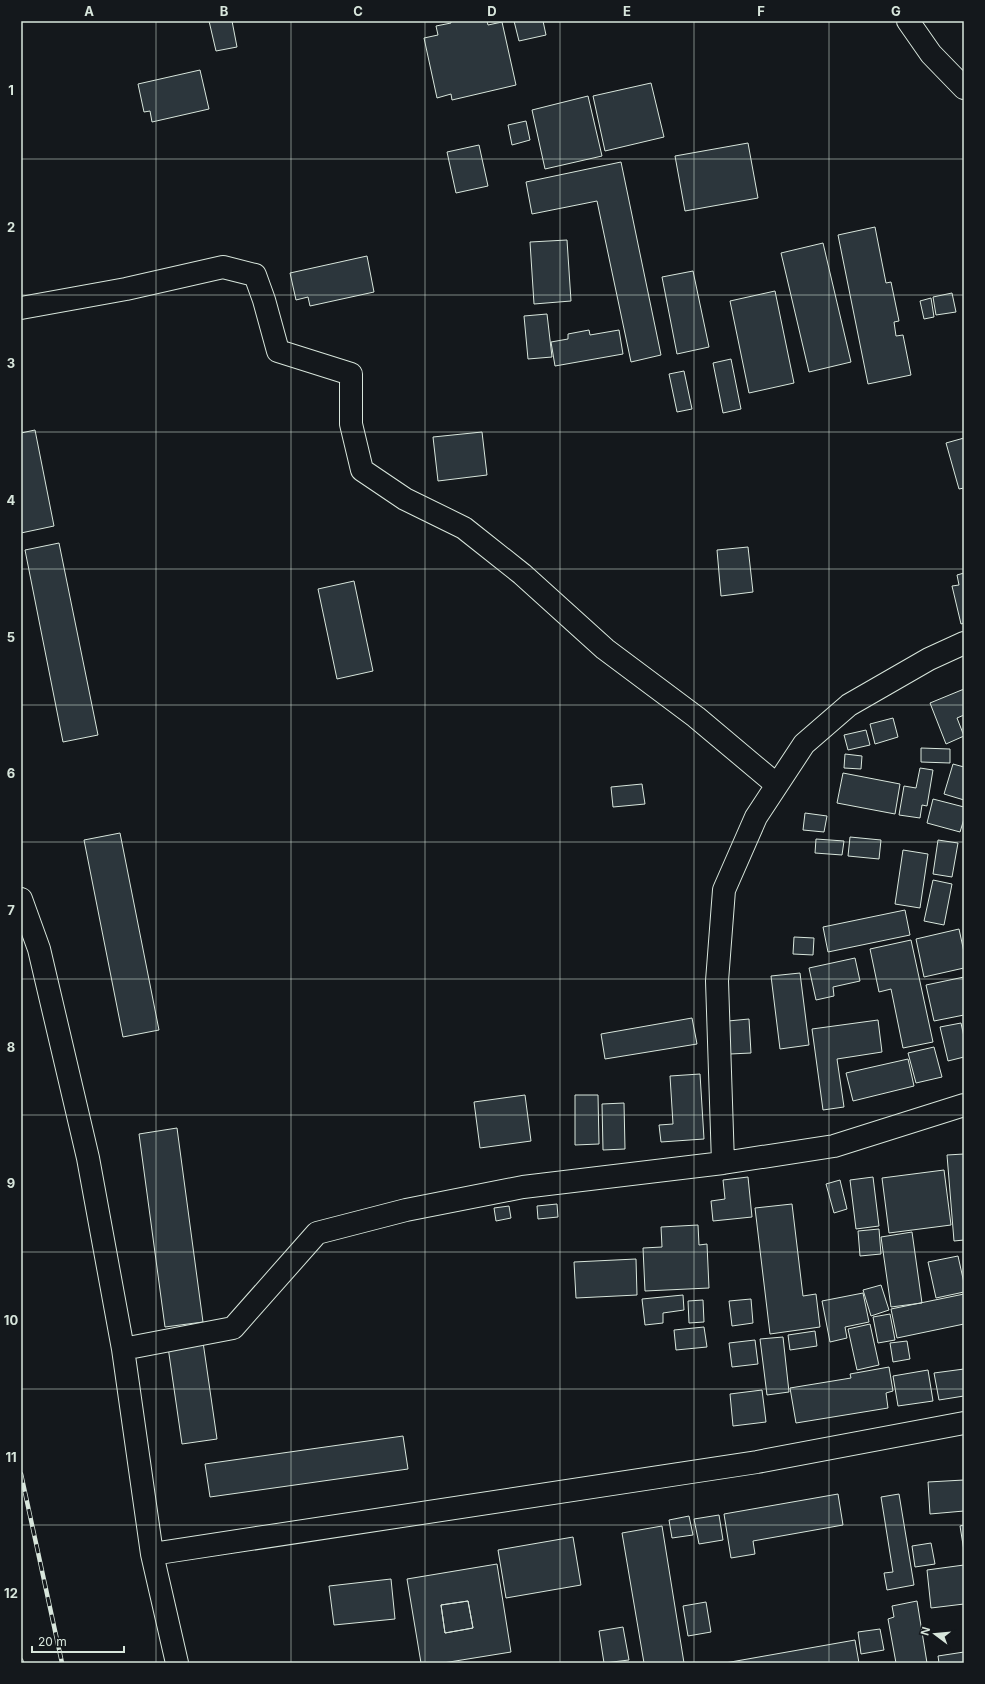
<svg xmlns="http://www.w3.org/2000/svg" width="985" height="1684" viewBox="0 0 985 1684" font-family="Inter,sans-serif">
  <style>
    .building { fill: #2c363c; stroke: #d8e6dc; fill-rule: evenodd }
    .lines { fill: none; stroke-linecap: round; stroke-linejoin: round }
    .minor-casing { stroke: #d8e6dc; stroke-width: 24 }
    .minor { stroke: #14181c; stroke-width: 22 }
    .rail-casing { stroke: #d8e6dc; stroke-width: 4.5 }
    .rail { stroke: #14181c; stroke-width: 3; stroke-dasharray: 9; stroke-linecap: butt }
    .grid { fill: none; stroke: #d8e6dc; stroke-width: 1; stroke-opacity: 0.55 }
    .neatline { fill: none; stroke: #d8e6dc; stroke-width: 1.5 }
    .grid-label { font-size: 13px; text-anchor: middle; font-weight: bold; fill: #d8e6dc }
  </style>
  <rect width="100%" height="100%" fill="#14181c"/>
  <path class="building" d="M209 21H232L237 47 216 51Z
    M451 21H487L488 25 502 22 516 85 452 100 451 94 437 98 424 38 438 35 436 26 451 23Z
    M514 21H543L546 35 519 41Z
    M200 70 209 109 152 122 150 111 144 112 138 84Z
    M651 83 664 137 605 151 593 96Z
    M588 96 602 156 545 169 532 110Z
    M526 121 530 140 512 145 508 125Z
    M748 143 758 198 685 211 675 156Z
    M479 145 488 186 456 193 447 152Z
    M621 162 661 355 631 362 597 201 532 214 526 182Z
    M875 227 886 283 891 282 899 321 894 322 896 336 903 335 911 375 868 384 838 235Z
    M567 240 571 301 534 304 530 242Z
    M823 243 851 362 809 372 781 253Z
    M367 256 374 292 310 306 308 297 296 300 290 273Z
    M693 271 709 347 677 354 662 277Z
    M775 291 794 383 749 393 730 301Z
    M952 293 956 312 936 315 933 297Z
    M931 298 934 317 924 319 920 301Z
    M547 314 552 357 528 359 524 316Z
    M589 330 590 335 619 330 623 354 555 366 551 342 568 339V334Z
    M731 359 741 409 723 413 713 363Z
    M684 371 692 409 677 412 669 374Z
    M35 430 54 526 21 533V433Z
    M482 432 487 475 438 481 433 437Z
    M964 438V488L959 489 946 443Z
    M59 543 98 735 63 742 25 550Z
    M748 547 753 592 721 596 717 550Z
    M964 573V623L961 624 952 586 959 585 957 575Z
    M354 581 373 671 337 679 318 589Z
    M964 689V715L957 718 964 736 946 744 930 703Z
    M893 718 898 737 875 744 870 724Z
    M866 730 870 745 848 750 844 735Z
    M921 748 950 749V763L921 762Z
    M845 754 862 756 861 769 844 768Z
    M953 764 964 767V800L944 794Z
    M920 768 933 770 927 806 922 805 920 818 899 815 904 786 916 788Z
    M843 773 900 784 895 814 837 803Z
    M642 784 645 804 613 807 611 787Z
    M933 799 964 807V819L960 832 927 823Z
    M805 813 827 816 824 832 803 830Z
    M120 833 159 1030 123 1037 84 840Z
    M850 837 881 840 879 859 848 856Z
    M816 839 844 841 842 855 815 853Z
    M938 840 958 843 952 877 933 874Z
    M903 850 928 854 920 908 895 904Z
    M933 880 952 884 944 925 924 921Z
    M905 910 910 935 828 952 823 927Z
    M959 929 964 952V968L924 977 916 939Z
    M794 937 814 938 813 955 793 954Z
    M911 940 933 1042 903 1048 891 989 879 992 870 949Z
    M855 958 860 981 833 987 834 996 816 1000 809 968Z
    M800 973 809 1045 780 1049 771 976Z
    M964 977V1015L934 1021 926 985Z
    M692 1018 697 1044 605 1059 601 1034Z
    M749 1019 751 1053 730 1054 728 1021Z
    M878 1020 882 1052 837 1059 844 1107 823 1110 812 1029Z
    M961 1023 964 1037V1057L948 1061 940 1027Z
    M934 1047 942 1077 916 1083 908 1053Z
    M908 1059 914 1086 853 1101 846 1073Z
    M700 1074 704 1139 661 1142 659 1125 673 1124 670 1076Z
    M525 1095 531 1141 480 1148 474 1102Z
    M575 1095H598L599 1144 575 1145Z
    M624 1103 625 1149 603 1150 602 1104Z
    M177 1128 203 1322 165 1327 139 1134Z
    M964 1154V1240L954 1241 947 1155Z
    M944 1170 951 1225 889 1233 882 1178Z
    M748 1177 752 1217 713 1221 711 1201 725 1199 723 1180Z
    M873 1177 879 1226 856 1229 850 1180Z
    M840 1180 847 1209 834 1213 826 1184Z
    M557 1204 558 1217 538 1219 537 1206Z
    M792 1204 803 1296 816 1294 820 1327 770 1334 755 1208Z
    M509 1206 511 1218 496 1221 494 1208Z
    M698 1225 699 1245 707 1244 709 1288 645 1291 643 1248 662 1247 661 1227Z
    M879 1229 881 1254 860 1256 858 1231Z
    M912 1232 922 1303 891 1307 881 1237Z
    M958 1256 964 1283V1292L936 1298 928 1262Z
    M636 1259 637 1295 576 1298 574 1262Z
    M881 1285 889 1310 871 1316 863 1290Z
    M863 1293 869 1322 845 1327 847 1338 830 1342 822 1301Z
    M964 1294V1324L897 1338 891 1309Z
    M683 1295 684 1310 663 1313V1323L645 1325 642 1299Z
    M751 1299 753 1323 732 1326 729 1301Z
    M703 1300 704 1322 689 1323 688 1301Z
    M890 1314 895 1340 878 1343 873 1317Z
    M870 1324 879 1365 857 1370 848 1329Z
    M704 1327 707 1347 676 1350 674 1330Z
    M815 1331 817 1346 790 1350 788 1335Z
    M783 1337 789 1392 767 1395 760 1339Z
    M755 1340 758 1364 732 1367 729 1343Z
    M907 1341 910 1359 893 1362 890 1343Z
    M203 1342 217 1439 182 1444 168 1347Z
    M889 1367 893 1391 886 1393 888 1408 796 1423 790 1388 851 1378 850 1374Z
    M964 1369V1396L939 1400 934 1373Z
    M928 1370 933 1401 898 1406 893 1376Z
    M762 1390 766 1422 733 1426 730 1394Z
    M403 1436 408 1469 210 1497 205 1464Z
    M964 1480V1511L930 1514 928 1482Z
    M838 1494 843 1525 753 1541 755 1554 731 1558 724 1514Z
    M899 1494 914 1585 887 1590 884 1573 893 1572 881 1497Z
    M719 1515 723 1540 699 1544 694 1519Z
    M689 1516 693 1535 672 1538 669 1520Z
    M964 1525V1551L960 1526Z
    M662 1526 684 1663H644L622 1533Z
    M573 1537 581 1585 506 1598 498 1550Z
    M931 1543 935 1564 915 1567 912 1546Z
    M497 1564 511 1652 443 1663H421L407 1579ZM468 1601 473 1628 445 1633 441 1605Z
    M964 1565V1604L931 1608 927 1570Z
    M391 1579 395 1619 334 1625 329 1586Z
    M468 1601 473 1628 445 1633 441 1605Z
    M917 1601 927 1663H896L888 1619 894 1617 892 1606Z
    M706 1602 711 1632 688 1636 683 1606Z
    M623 1627 629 1660 604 1663 599 1631Z
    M880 1629 884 1650 861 1654 858 1632Z
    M855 1640 859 1663H725Z
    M964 1652V1663H939L938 1656Z"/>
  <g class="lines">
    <defs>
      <path id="minor" d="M908 21 931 54 964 88
        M21 308 126 289 223 267 255 275 264 300 278 351 351 374V424L362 470 405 499 464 528 522 574 605 649 696 717 777 785
        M21 899 39 949 88 1158 123 1349 152 1554 177 1663
        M723 1163 717 981 724 890 756 817 804 744 849 705 929 659 964 643
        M123 1349 233 1328 317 1233 406 1210 523 1187 723 1163 834 1146 964 1105
        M152 1554 757 1462 964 1423"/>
    </defs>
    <use href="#minor" class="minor-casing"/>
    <use href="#minor" class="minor"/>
    <defs>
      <path id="rail" d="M21 1474 62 1663
        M21 1660 22 1663"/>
    </defs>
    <use href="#rail" class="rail-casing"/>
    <use href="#rail" class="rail"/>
  </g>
  <path class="grid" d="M156 21V1663M291 21V1663M425 21V1663M560 21V1663M694 21V1663M829 21V1663M21 159H964M21 295H964M21 432H964M21 569H964M21 705H964M21 842H964M21 979H964M21 1115H964M21 1252H964M21 1389H964M21 1525H964"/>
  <rect width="985" height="1684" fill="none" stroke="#14181c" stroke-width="44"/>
  <g transform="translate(935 1634) rotate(286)" stroke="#14181c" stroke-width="3" paint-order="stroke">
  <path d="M0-3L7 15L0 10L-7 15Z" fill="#d8e6dc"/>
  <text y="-6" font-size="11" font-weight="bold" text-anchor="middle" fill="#d8e6dc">N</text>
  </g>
  <path d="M32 1646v6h92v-6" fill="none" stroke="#d8e6dc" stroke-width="2"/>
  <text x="38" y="1646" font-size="12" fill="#d8e6dc" stroke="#14181c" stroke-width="3" paint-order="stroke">20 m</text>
  <rect x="22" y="22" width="941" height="1640" class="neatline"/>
  <g class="grid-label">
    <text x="89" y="16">A</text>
    <text x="224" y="16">B</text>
    <text x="358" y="16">C</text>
    <text x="492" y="16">D</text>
    <text x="627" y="16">E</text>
    <text x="761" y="16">F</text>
    <text x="896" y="16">G</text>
    <text x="11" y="95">1</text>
    <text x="11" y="232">2</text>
    <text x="11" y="368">3</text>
    <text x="11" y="505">4</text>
    <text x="11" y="642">5</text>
    <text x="11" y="778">6</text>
    <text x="11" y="915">7</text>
    <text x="11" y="1052">8</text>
    <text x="11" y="1188">9</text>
    <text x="11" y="1325">10</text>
    <text x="11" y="1462">11</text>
    <text x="11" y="1598">12</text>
  </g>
</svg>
